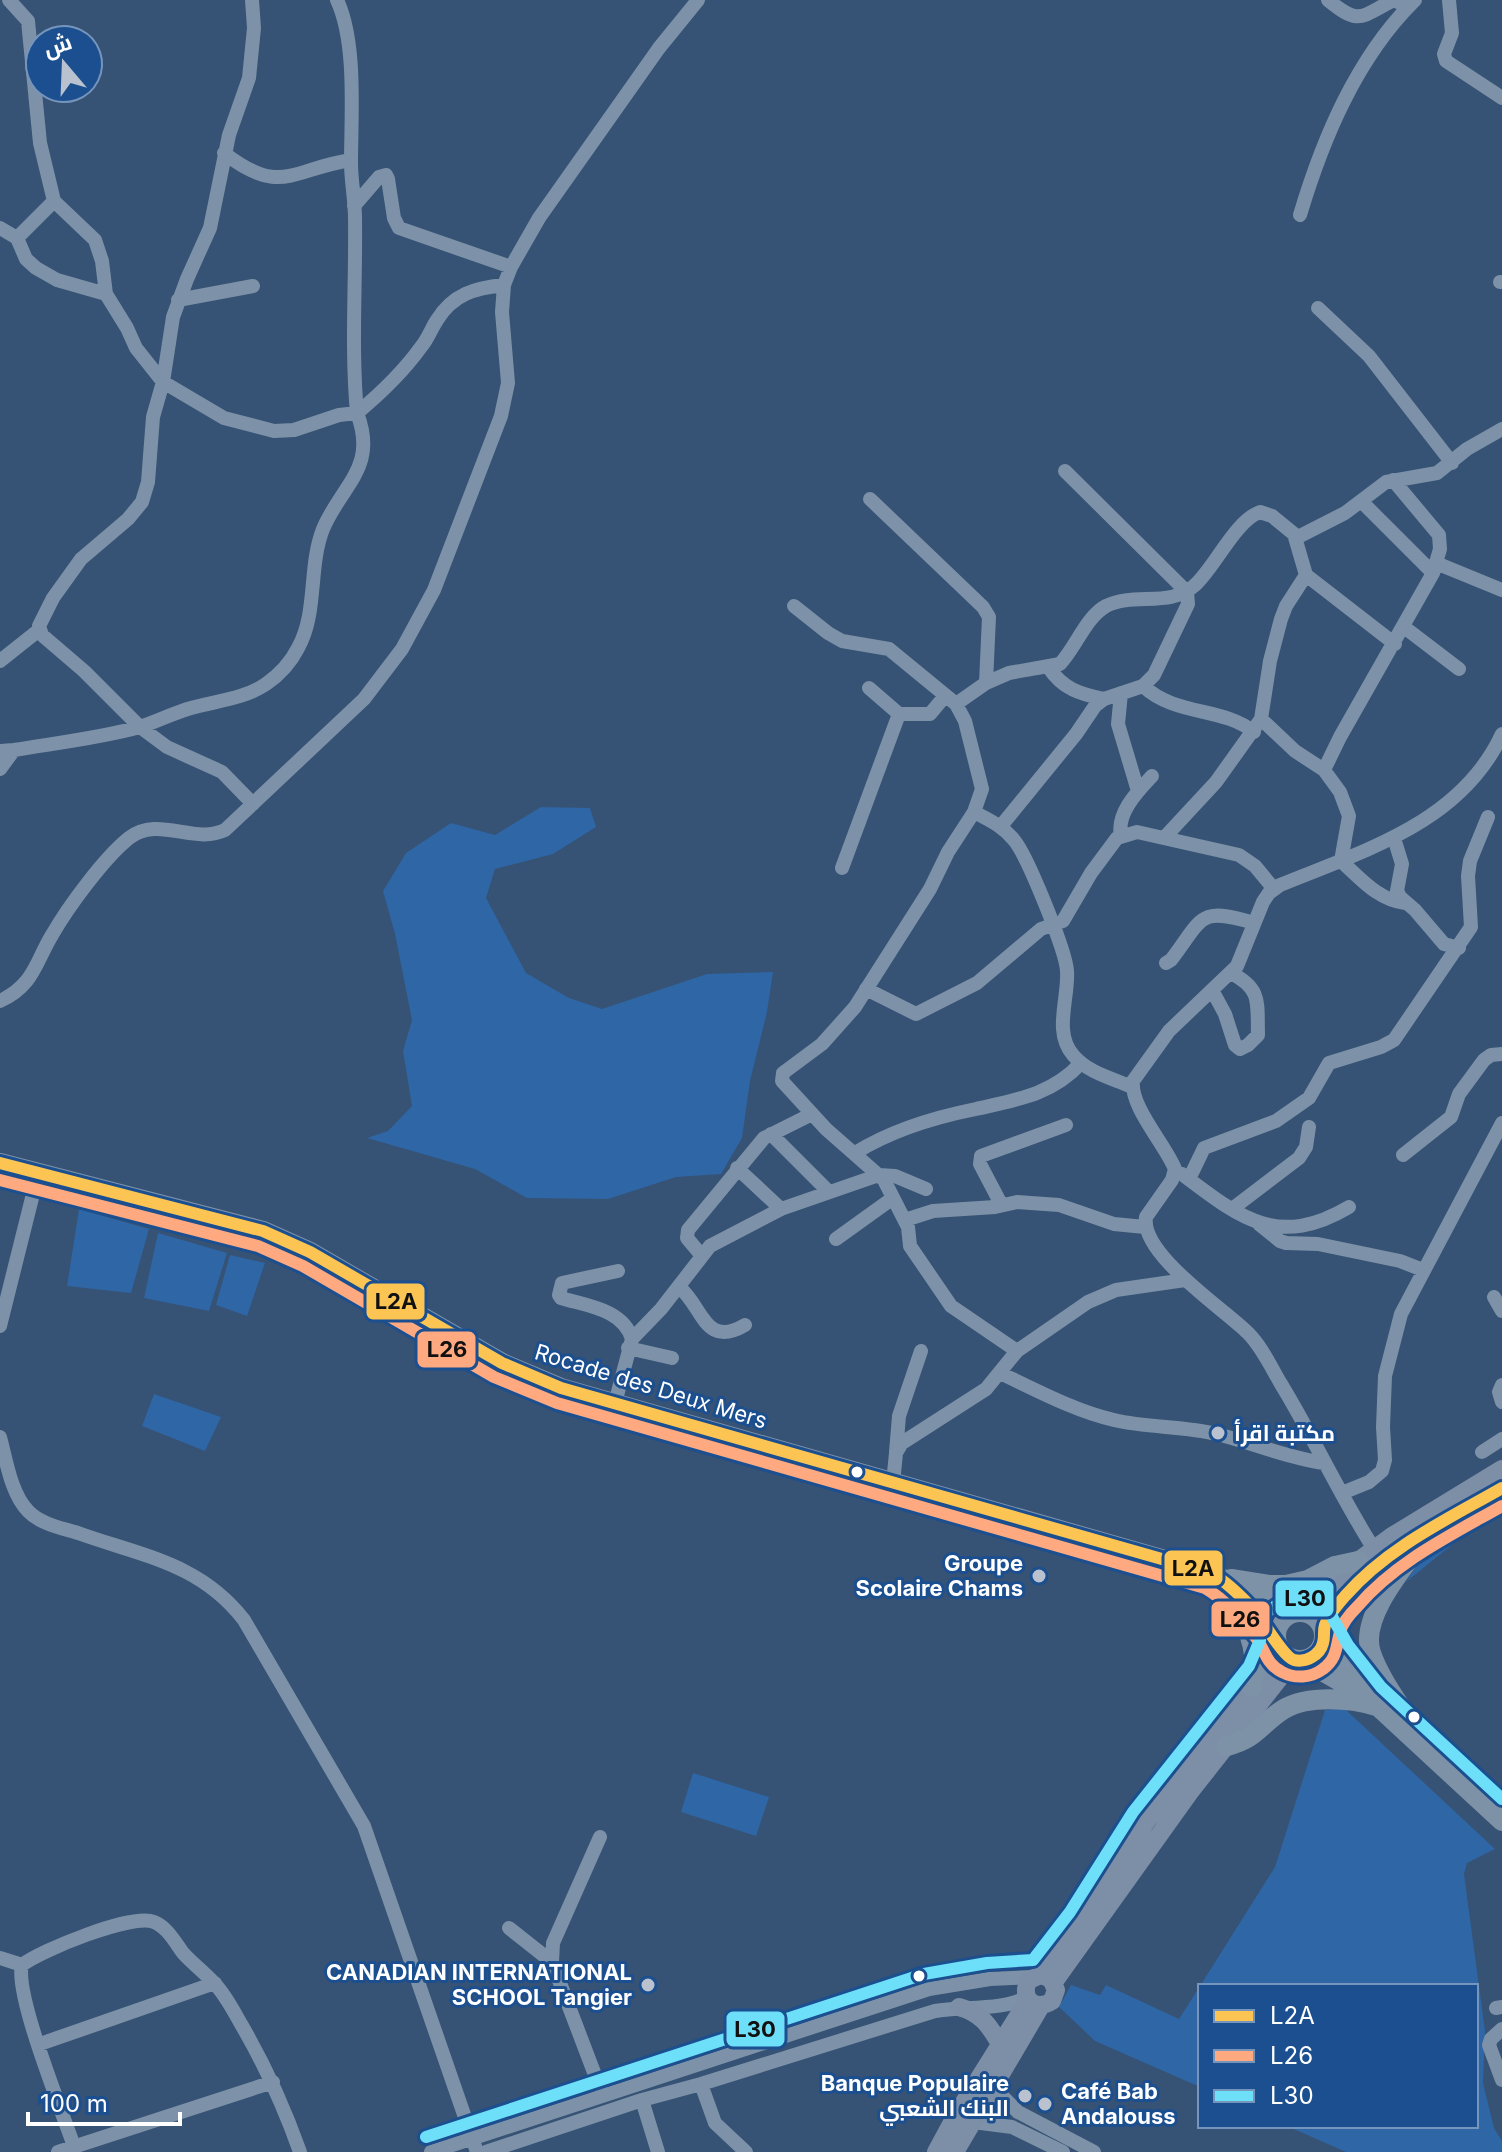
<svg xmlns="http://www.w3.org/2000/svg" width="1502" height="2152" viewBox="0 0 1502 2152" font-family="Inter,Cairo,sans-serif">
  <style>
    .green { fill: #2f66a5 }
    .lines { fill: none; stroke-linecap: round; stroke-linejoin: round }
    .minor { stroke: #7d92a8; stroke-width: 14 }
    .major { stroke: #7d8ea7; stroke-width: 18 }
    .highway { stroke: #7e92a7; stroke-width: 20 }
    .bus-1-casing { stroke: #1b4f8f; stroke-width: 18 }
    .bus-2-casing { stroke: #1b4f8f; stroke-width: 18 }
    .bus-3-casing { stroke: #1b4f8f; stroke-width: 18 }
    .bus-1 { stroke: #fcc553; stroke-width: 12 }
    .bus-2 { stroke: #ffa980; stroke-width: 12 }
    .bus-3 { stroke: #6ddff8; stroke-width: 12 }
    .poi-dot { fill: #b9c2ce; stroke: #1b4f8f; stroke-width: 3 }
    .bus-dot { fill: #fff; stroke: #1b4f8f; stroke-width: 3 }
    .labels { text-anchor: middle; stroke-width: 6; stroke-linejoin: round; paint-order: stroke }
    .street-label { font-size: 22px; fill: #fff; stroke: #1b4f8f }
    .poi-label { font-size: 22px; font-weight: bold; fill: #fff; stroke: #1b4f8f; text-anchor: end }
    .line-badge { stroke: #1b4f8f; stroke-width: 3 }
    .pale-badge-label { font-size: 22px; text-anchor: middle; font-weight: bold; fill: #111 }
  </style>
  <rect width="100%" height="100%" fill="#365274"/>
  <path class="green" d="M541 807 590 808 596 827 553 854 495 869 486 898 526 973 569 998 602 1009 707 974 773 972 767 1012 750 1081 742 1138 721 1174 676 1177 608 1199 527 1198 475 1169 367 1138 388 1131 412 1106 403 1051 412 1020 395 934 383 891 406 853 451 823 495 835Z
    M79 1209 149 1229 131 1293 67 1286Z
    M158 1233 227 1253 209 1311 144 1298Z
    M230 1255 265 1263 247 1316 216 1305Z
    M154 1394 221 1417 205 1451 142 1426Z
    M1491 1510 1480 1522 1406 1582 1431 1545Z
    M1340 1708 1345 1709 1495 1849 1467 1863 1464 1874 1485 2031 1483 2083 1494 2128 1502 2141V2152H1346L1287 2126H1476V1986H1200L1275 1867 1325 1710Z
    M693 1773 769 1797 756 1836 681 1812Z
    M1071 1985 1100 1995 1106 1985 1179 2019 1200 1986V2087L1095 2041 1059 2007Z"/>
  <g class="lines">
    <path class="minor" d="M9 0 28 21 40 143 54 201 95 240 102 261 106 294 127 328 136 348 163 382
      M1328 0C1360 26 1360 17 1394 0L1408 7
      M1449 0 1452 33 1444 54 1446 61 1502 98
      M224 153C281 197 292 169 351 160
      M354 206 379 177 386 175 388 179 394 218 399 228 511 267
      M1300 215C1323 138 1357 57 1415 0
      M0 228 17 238 26 259 36 268 57 280 106 294
      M17 238 54 201
      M1500 282H1502
      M178 300 253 286
      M1318 308 1369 356 1452 463
      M163 382 173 317 187 279 210 228 229 135 249 78 254 28 252 0
      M870 499 983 607 989 617 986 683
      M1361 501 1433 573
      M1296 538 1345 513 1386 482 1437 473 1467 449 1502 429
      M1436 563 1502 590
      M794 606 828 633 842 641 889 649 956 704 965 721 982 789 974 812 948 852 930 889 855 1007 822 1044 783 1073 782 1081 826 1129 884 1180 908 1227 910 1246 951 1306 1017 1351
      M1404 627 1459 669
      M0 661 39 630
      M1049 668C1063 689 1080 694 1104 699
      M1143 686C1177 717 1221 706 1254 732
      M869 688 899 714H930L945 696
      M1121 693 1118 724 1138 791
      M956 704 986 683 1009 673 1060 664C1076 647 1086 617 1106 606 1134 592 1171 608 1195 585 1215 567 1235 521 1260 512L1272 516 1294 534 1306 575 1395 644
      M1261 719 1295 751 1324 770 1340 792 1349 816 1341 861C1361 879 1378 900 1405 903
      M0 751 14 750C56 743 100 738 140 727 157 721 174 713 191 708 216 701 244 699 266 684 279 675 291 662 298 648 318 612 308 567 323 529 342 484 378 468 357 413 380 394 403 372 421 347 428 339 431 329 437 320 453 294 475 288 504 285
      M0 769 14 750
      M1324 770 1340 737 1433 573 1440 549 1439 535 1393 480
      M253 804 222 772 167 747 140 727 84 671 42 635 39 626 53 598 81 559 128 519 142 502 148 482 153 417 163 382 224 418 274 431 294 430 339 415 357 413C351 348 356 284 355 218 355 200 351 181 351 163 351 115 357 43 337 0
      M974 812C989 820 1003 826 1014 840 1027 855 1066 951 1067 971 1069 998 1053 1032 1073 1055 1088 1073 1112 1078 1132 1087
      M1001 826 1076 734 1095 706 1104 699 1143 686 1154 675 1188 604 1187 592 1065 471
      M1121 836C1116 813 1138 791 1152 776
      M1164 838 1216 782 1261 719 1270 661 1281 619 1286 606 1306 575
      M1394 838 1402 864 1397 891 1400 897 1415 910 1444 944 1459 948
      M842 868 899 714
      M1166 963 1171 960C1203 918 1198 906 1254 923
      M866 989 916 1014 977 983 1041 929 1063 921 1091 873 1117 838 1137 832 1239 855 1255 866 1274 889
      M1212 990 1225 1014 1235 1045 1240 1049 1248 1045 1258 1035C1257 1002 1262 989 1231 973
      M0 1001C34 985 35 963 52 935 68 907 104 858 129 838 158 815 194 845 225 830L364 699 402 649 434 590 501 416 508 383 502 312 504 285 511 267 539 218 659 48 698 0
      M771 1134 829 1192
      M855 1153C890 1131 936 1117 976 1109 1015 1100 1052 1095 1081 1063
      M1403 1155 1451 1117 1459 1094 1484 1060 1491 1055 1502 1054
      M737 1168 781 1209
      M1182 1174C1240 1218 1278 1249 1349 1207
      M1189 1179 1204 1148 1276 1121 1309 1098 1329 1063 1381 1047 1394 1040 1471 927 1468 876 1470 861 1488 817
      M1001 1204 980 1164 981 1156 1066 1125
      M1232 1209 1299 1158 1306 1147 1309 1127
      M905 1220 933 1211 995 1207 1017 1202 1059 1205 1114 1224 1145 1227
      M1259 1224 1280 1241 1286 1243 1318 1244 1400 1261 1423 1270
      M836 1239 893 1198
      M702 1256 687 1238 688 1230 764 1138 812 1114
      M618 1271 562 1283 559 1295 561 1298C587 1306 623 1309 632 1339
      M679 1287C703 1306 704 1349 745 1325
      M1494 1297 1502 1311
      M0 1326 38 1174
      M628 1348 672 1358
      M1000 1373C1036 1390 1075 1411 1114 1420 1148 1428 1183 1426 1217 1434 1253 1443 1287 1458 1324 1463
      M1502 1385 1499 1392 1502 1402
      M615 1403 632 1339 661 1309 710 1246 781 1209 879 1175 895 1176 926 1189
      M0 1437C6 1459 11 1494 28 1511 40 1524 62 1528 78 1533 142 1556 200 1563 244 1620L364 1826 477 2152
      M896 1452 899 1416 921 1351
      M1482 1452 1502 1439
      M893 1483 896 1453 902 1443 986 1389 1017 1351 1088 1302 1116 1290 1185 1280
      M1342 1493 1369 1482 1382 1471 1385 1460 1383 1427 1385 1376 1401 1314 1502 1123
      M1374 1549C1340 1496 1314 1438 1281 1384 1271 1367 1262 1347 1248 1333 1224 1309 1140 1254 1146 1217L1172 1180 1175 1169C1165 1144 1130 1107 1133 1081L1169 1031 1237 966 1263 902 1269 893 1280 885C1363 851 1461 823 1502 734
      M600 1837 553 1943 552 1962 603 2096
      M509 1928 552 1962
      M0 1958 22 1965
      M1496 2008 1502 2007
      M1502 2029 1491 2039 1489 2045 1502 2080
      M40 2044 215 1983
      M701 2084 715 2123 746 2152
      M994 2088 1018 2112 1094 2152
      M642 2100 658 2152
      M973 2122 1012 2127 1063 2152
      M58 2152 273 2082
      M76 2152C64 2116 14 1994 22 1965 42 1950 132 1913 154 1922 167 1927 175 1942 183 1953 193 1964 204 1972 214 1983 225 1994 233 2010 241 2024 265 2065 284 2107 300 2152
      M431 2152 929 1989 990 1979 1032 1977
      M486 2152 642 2100 701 2084 935 2011C962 2006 1004 2011 1026 1997"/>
    <path class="major" d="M1300 1612 1358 1561 1392 1536 1502 1469
      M1323 1629C1360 1561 1437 1525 1502 1488
      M1041 1975 1051 1979 1056 1990 1052 2001C1035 2012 1019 1998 1029 1980L1041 1975 1083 1921 1146 1822 1263 1674 1276 1643
      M1054 1982 1190 1792 1282 1675 1300 1661
      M959 2007C981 2013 989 2025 1000 2044
      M936 2152 956 2115 1028 2000
      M955 2152 1041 2006"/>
    <path class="highway" d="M0 1163 263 1231 310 1252 502 1363 561 1388 1211 1573C1239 1586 1263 1604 1292 1613
      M1214 1575C1230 1599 1251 1625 1254 1655 1256 1665 1253 1677 1252 1687
      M1231 1579 1269 1585H1286L1308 1580 1335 1566 1358 1561
      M1239 1595 1276 1639
      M1276 1636a24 24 0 1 1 48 0a24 24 0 1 1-48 0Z
      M1324 1637 1369 1698 1502 1821
      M1303 1660 1359 1692
      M1417 1734C1403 1708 1381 1682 1371 1653 1358 1615 1410 1560 1432 1529
      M1227 1746C1258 1738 1260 1724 1284 1709 1308 1695 1351 1698 1376 1706"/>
    <defs>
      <path id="bus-1" d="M0 1163 263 1231 310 1252 502 1363 561 1388 1211 1573C1227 1582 1240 1595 1253 1609 1263 1620 1283 1657 1294 1660 1306 1663 1320 1655 1323 1643 1325 1637 1323 1631 1325 1625 1329 1614 1339 1603 1346 1595 1388 1547 1448 1519 1502 1488"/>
      <path id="bus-2" d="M0 1180 258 1246 303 1266 494 1377 557 1403 1205 1588C1226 1600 1242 1620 1257 1639 1265 1651 1267 1665 1282 1672 1295 1679 1311 1678 1323 1669 1337 1659 1336 1647 1340 1632 1342 1624 1351 1613 1357 1607 1395 1562 1451 1535 1502 1506"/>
      <path id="bus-3" d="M426 2137 924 1974 987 1963 1033 1960 1070 1912 1133 1812 1249 1666 1260 1640 1261 1625 1268 1611 1288 1598 1316 1599 1327 1608 1348 1645 1381 1687 1502 1799"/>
    </defs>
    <use href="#bus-1" class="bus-1-casing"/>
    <use href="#bus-2" class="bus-2-casing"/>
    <use href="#bus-3" class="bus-3-casing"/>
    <use href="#bus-1" class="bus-1"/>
    <use href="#bus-2" class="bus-2"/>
    <use href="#bus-3" class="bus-3"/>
  </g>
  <g class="poi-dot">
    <circle cx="1218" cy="1433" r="8"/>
    <circle cx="1039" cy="1576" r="8"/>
    <circle cx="648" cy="1985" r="8"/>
    <circle cx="1025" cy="2096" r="8"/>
    <circle cx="1045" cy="2104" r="8"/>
  </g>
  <g class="bus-dot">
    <circle cx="857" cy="1472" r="7"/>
    <circle cx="1414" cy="1717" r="7"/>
    <circle cx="919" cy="1976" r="7"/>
  </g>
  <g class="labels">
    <g class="street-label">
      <text transform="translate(651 1386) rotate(17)" y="8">Rocade des Deux Mers</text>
    </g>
    <g class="poi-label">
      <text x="1234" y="1441" text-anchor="start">مكتبة اقرأ</text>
      <text x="1023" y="1571">Groupe<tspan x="1023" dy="25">Scolaire Chams</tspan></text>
      <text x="632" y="1980">CANADIAN INTERNATIONAL<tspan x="632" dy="25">SCHOOL Tangier</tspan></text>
      <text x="1009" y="2091">Banque Populaire<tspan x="1009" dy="25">البنك الشعبي</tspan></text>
      <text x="1061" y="2099" text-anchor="start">Café Bab<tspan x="1061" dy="25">Andalouss</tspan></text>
    </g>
  </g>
  <g class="line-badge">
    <rect x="365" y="1282" width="61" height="39" rx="8" fill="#fcc553"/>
    <rect x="416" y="1330" width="61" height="39" rx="8" fill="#ffa980"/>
    <rect x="1163" y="1549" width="61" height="38" rx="8" fill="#fcc553"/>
    <rect x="1274" y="1579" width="61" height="39" rx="8" fill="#6ddff8"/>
    <rect x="1210" y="1600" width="61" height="38" rx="8" fill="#ffa980"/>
    <rect x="725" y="2010" width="61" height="38" rx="8" fill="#6ddff8"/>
  </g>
  <g class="pale-badge-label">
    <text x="396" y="1309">L2A</text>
    <text x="447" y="1357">L26</text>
    <text x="1193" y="1576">L2A</text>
    <text x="1305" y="1606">L30</text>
    <text x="1240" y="1627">L26</text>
    <text x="755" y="2037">L30</text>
  </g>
  <rect x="1198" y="1984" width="280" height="144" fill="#1b4f8f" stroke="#7695bc" stroke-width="2"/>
  <rect x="1214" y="2010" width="40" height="12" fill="#fcc553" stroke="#7695bc" stroke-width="2"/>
  <text x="1270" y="2024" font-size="24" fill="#ffffff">L2A</text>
  <rect x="1214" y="2050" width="40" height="12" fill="#ffa980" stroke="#7695bc" stroke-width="2"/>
  <text x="1270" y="2064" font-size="24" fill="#ffffff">L26</text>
  <rect x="1214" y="2090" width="40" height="12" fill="#6ddff8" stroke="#7695bc" stroke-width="2"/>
  <text x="1270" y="2104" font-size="24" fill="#ffffff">L30</text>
  <g transform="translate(64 64) rotate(341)"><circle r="38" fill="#1b4f8f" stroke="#7695bc" stroke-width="2"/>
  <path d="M0-6L14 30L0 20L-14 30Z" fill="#b9c2ce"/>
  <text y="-12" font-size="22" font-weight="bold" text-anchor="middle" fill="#ffffff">ش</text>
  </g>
  <path d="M28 2112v12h152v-12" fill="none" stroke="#ffffff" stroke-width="4"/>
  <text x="40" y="2112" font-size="24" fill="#ffffff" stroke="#1b4f8f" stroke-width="6" paint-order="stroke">100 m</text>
</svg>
